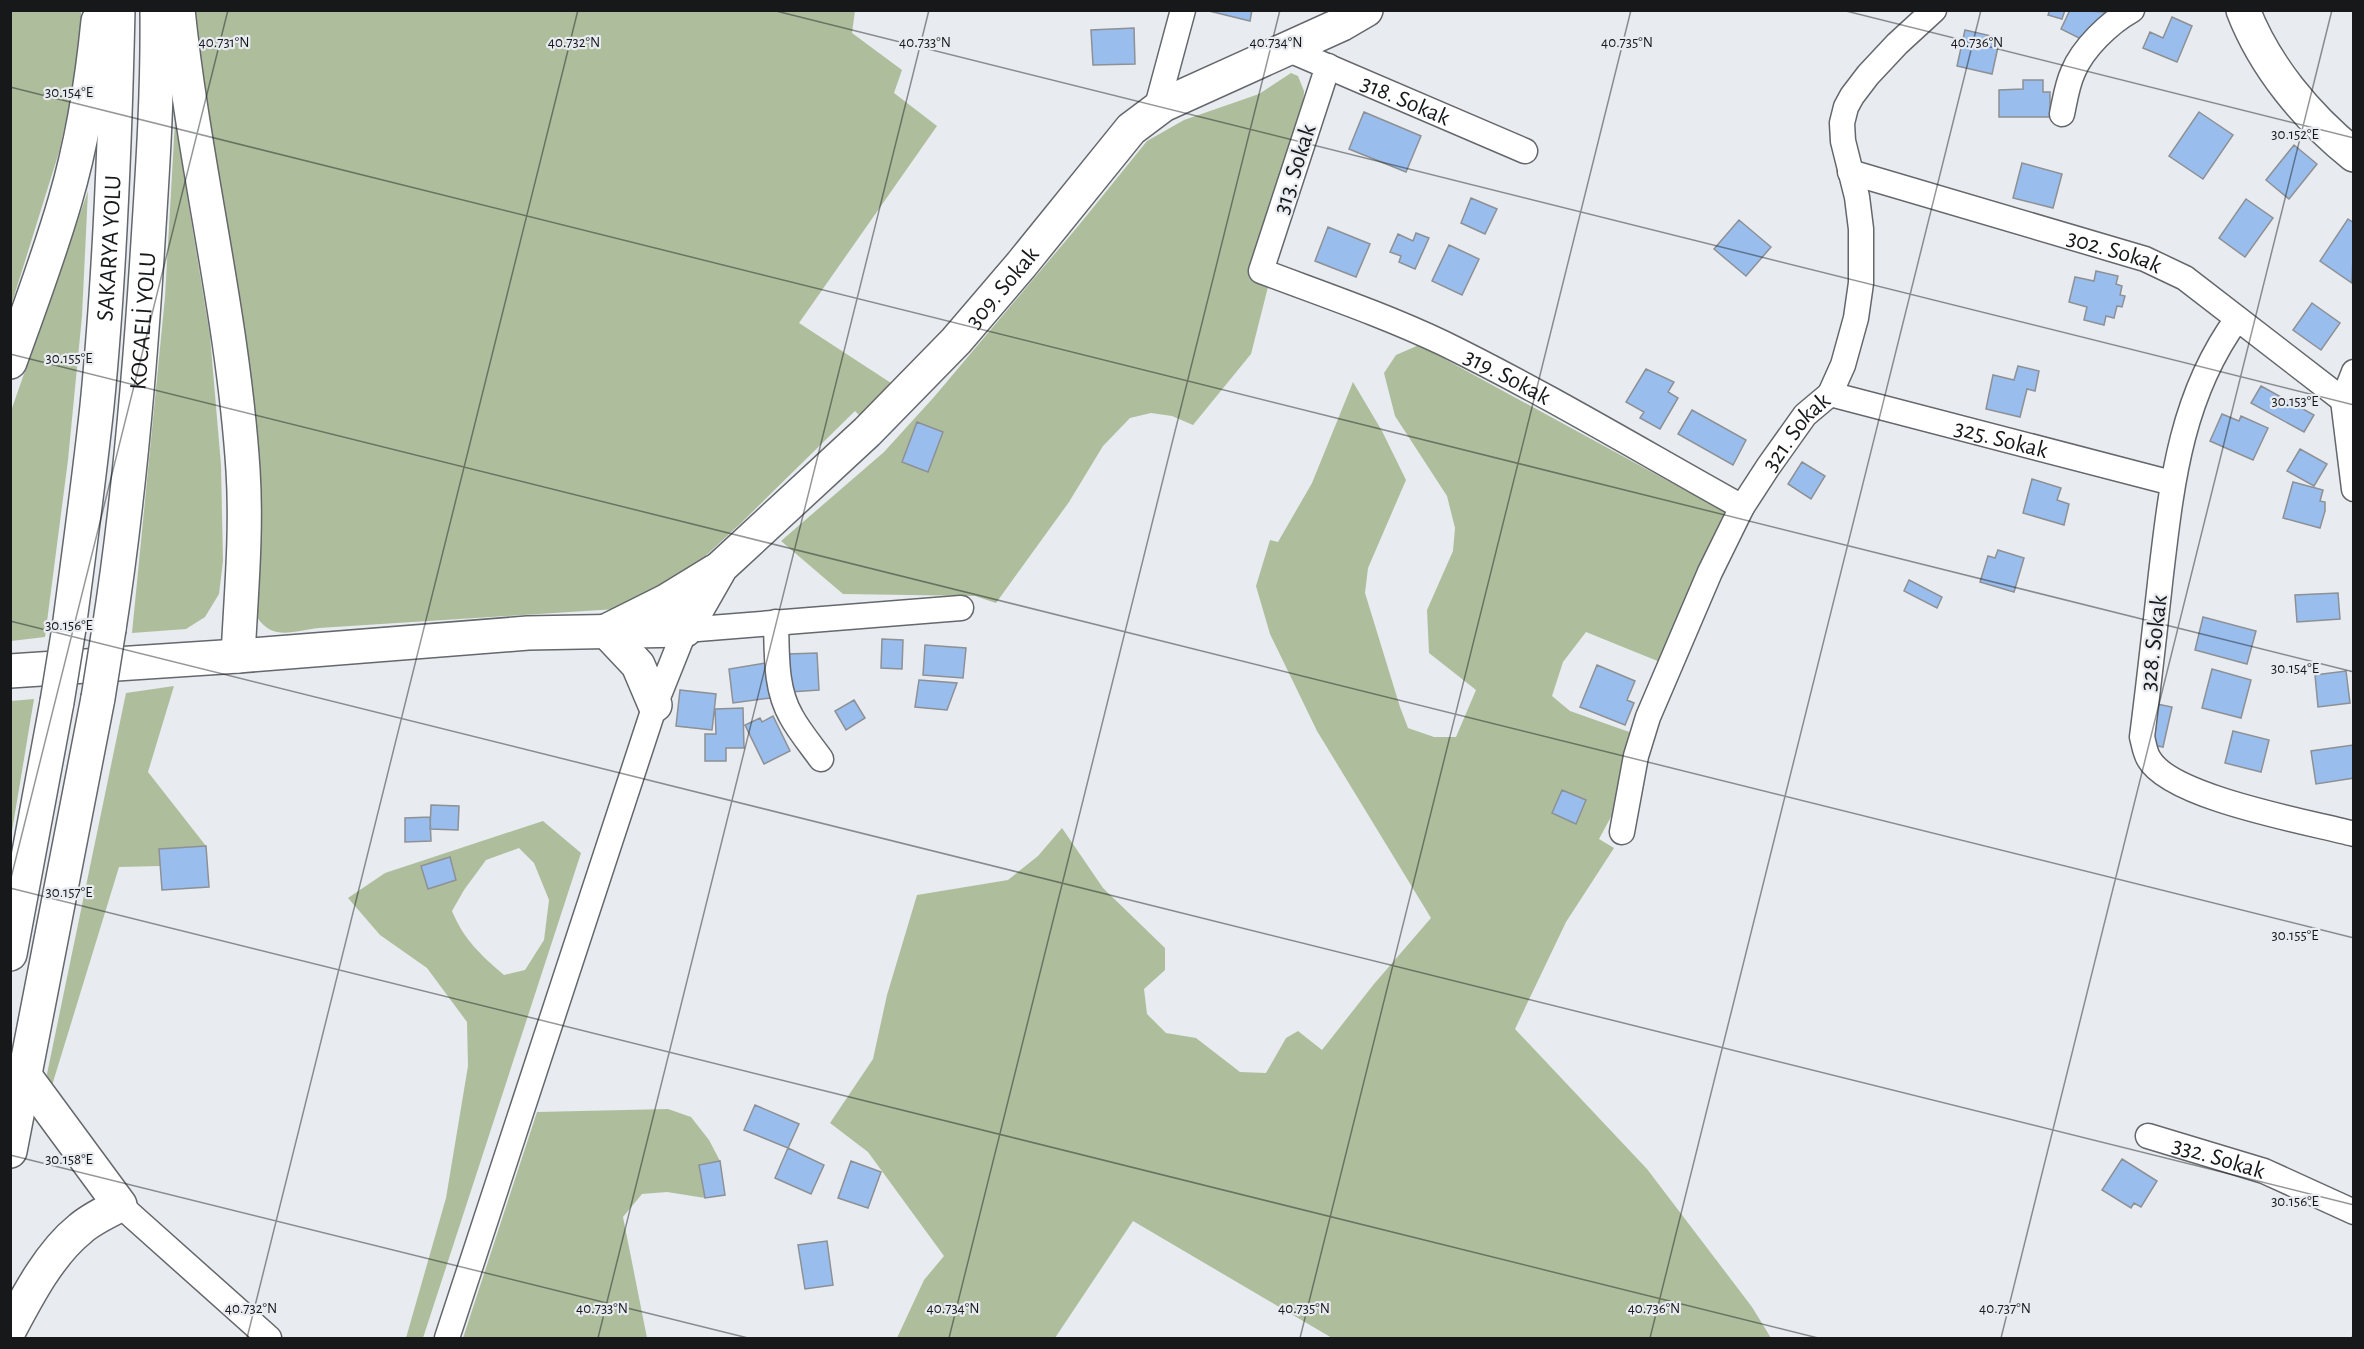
<svg xmlns="http://www.w3.org/2000/svg" width="2364" height="1349" viewBox="0 0 2364 1349" font-family="'Alegreya Sans',sans-serif">
  <style>
    .green { fill: #aebe9c; fill-rule: evenodd }
    .building { fill: #99beee; stroke: #8d9094; stroke-width: 1.5 }
    .lines { fill: none; stroke-linecap: round; stroke-linejoin: round }
    .street-casing { stroke: #64676b; stroke-width: 27 }
    .secondary-casing { stroke: #64676b; stroke-width: 36 }
    .highway-casing { stroke: #64676b; stroke-width: 36 }
    .street { stroke: #fff; stroke-width: 24 }
    .secondary { stroke: #fff; stroke-width: 33 }
    .highway { stroke: #fff; stroke-width: 33 }
    .highway-bridge-casing { stroke: #64676b; stroke-width: 36; stroke-linecap: butt }
    .highway-bridge { stroke: #fff; stroke-width: 33 }
    .ticks { fill: none; stroke: #17181a; stroke-width: 1.5; stroke-opacity: 0.45 }
    .labels { text-anchor: middle; stroke-width: 4.5; stroke-linejoin: round; paint-order: stroke }
    .street-label { font-size: 24px; fill: #17181a; stroke: #e8ebef }
    .ticks-label { font-size: 15px; text-anchor: middle; fill: #17181a; stroke: #e8ebef; stroke-width: 4.5; stroke-linejoin: round; paint-order: stroke }
  </style>
  <rect width="100%" height="100%" fill="#e8ebef"/>
  <path class="green" d="M11 11H81V52L59 152 11 306Z
    M191 11H855L852 33 902 70 894 93 937 126 799 323 891 383 861 417 855 411 741 523 685 575 616 609 319 628C294 631 272 641 257 617L261 479 255 409 201 104Z
    M1291 73 1298 76 1304 91 1303 108 1253 269 1252 281 1268 287 1251 354 1193 425 1172 416 1151 413 1130 418 1103 446 1069 502 996 603 975 596 843 594 781 541 884 452 934 397 1079 225 1147 141 1184 120 1259 94Z
    M175 121 210 336 221 465 223 561 219 594 205 617 186 629 132 633 165 297Z
    M88 191 82 316 68 460 45 637 11 641V411Z
    M1419 345 1725 512 1691 585 1660 662 1586 632 1563 662 1552 696 1570 711 1635 734 1612 815 1599 839 1614 848 1566 922 1515 1029 1647 1169 1752 1307 1771 1338H1332L1133 1221 1055 1338H897L924 1280 944 1256 868 1152 830 1123 873 1059 887 995 917 895 1008 880 1038 856 1062 828 1103 888 1165 948V970L1144 989 1147 1014 1166 1033 1196 1038 1240 1072 1266 1073 1286 1038 1298 1031 1322 1050 1374 984 1431 918 1317 731 1270 634 1256 586 1270 540 1278 542 1312 483 1353 382 1382 431 1406 480 1368 568 1365 593 1400 707 1408 728 1434 737H1456L1476 690 1429 653 1427 610 1453 551 1455 528 1447 496 1395 416 1384 373 1396 355Z
    M174 686 148 772 206 846 160 849V866L119 867 50 1092 47 1074 126 693Z
    M34 699 11 837V701Z
    M543 821 581 853 423 1338H406L446 1198 468 1066 467 1022 427 968 380 935 348 898 385 873ZM519 848 534 863 549 900 544 940 525 970 504 975C481 955 464 940 452 911L464 890 486 860Z
    M668 1109 691 1117 709 1140 720 1161 699 1165 705 1198 667 1192 642 1194 623 1217 647 1338H463L537 1112Z"/>
  <path class="building" d="M1205 10H1252L1250 21Z
    M2050 10H2065L2062 19 2048 15Z
    M2070 10 2105 12 2089 43 2061 29Z
    M2172 17 2192 26 2177 62 2143 48 2150 32 2163 38Z
    M1134 28 1135 64 1093 65 1091 30Z
    M1965 30 2000 38 1992 74 1957 66Z
    M2023 80H2043V92H2050V117H1999V90L2023 89Z
    M1364 112 1421 136 1406 172 1349 149Z
    M2199 112 2233 135 2203 179 2169 156Z
    M2294 145 2317 164 2289 199 2266 180Z
    M2022 163 2062 174 2053 208 2013 198Z
    M1471 198 1497 209 1485 234 1461 223Z
    M2246 199 2273 218 2245 257 2219 238Z
    M2348 219 2354 223 2352 283 2320 261Z
    M1739 220 1771 247 1746 276 1714 249Z
    M1328 227 1370 244 1356 277 1315 261Z
    M1416 233 1429 238 1415 269 1399 262 1401 256 1390 252 1398 234 1413 241Z
    M1449 245 1479 259 1462 295 1432 281Z
    M2096 271 2118 276 2116 284 2122 286 2120 295 2125 296 2122 307 2117 306 2114 318 2106 316 2104 325 2084 320 2087 307 2069 302 2075 277 2094 281Z
    M2312 303 2340 323 2321 350 2293 330Z
    M2018 366 2039 371 2035 391 2027 389 2020 417 1986 409 1993 375 2014 380Z
    M1646 369 1674 382 1668 392 1678 398 1660 429 1640 418 1644 412 1626 402Z
    M2261 386 2314 415 2304 432 2251 403Z
    M1692 410 1746 440 1733 465 1678 434Z
    M2222 414 2239 421 2241 416 2268 428 2253 460 2210 441Z
    M917 422 943 432 928 472 902 462Z
    M2300 449 2327 464 2314 486 2287 471Z
    M1802 462 1825 476 1811 499 1788 484Z
    M2032 479 2061 488 2057 500 2069 504 2064 525 2023 513Z
    M2293 482 2323 490 2320 501 2325 502V511L2320 528 2283 518Z
    M1998 550 2024 558 2014 592 1980 582 1988 556 1995 558Z
    M1909 580 1942 597 1937 608 1904 591Z
    M2338 593 2340 619 2297 622 2295 595Z
    M2203 617 2256 631 2247 664 2195 650Z
    M882 639 903 640 902 669 881 668Z
    M925 645 966 648 963 678 923 675Z
    M817 653 819 690 790 692 788 654Z
    M765 663 770 698 733 703 729 669Z
    M1597 665 1635 681 1627 700 1634 703 1625 725 1580 707Z
    M2212 669 2251 680 2241 718 2202 708Z
    M2346 671 2350 703 2318 707 2315 675Z
    M919 680 957 683 947 710 915 707Z
    M680 690 716 694 712 730 676 726Z
    M854 700 865 718 846 730 835 711Z
    M2157 704 2172 707 2163 747 2148 744Z
    M743 708 744 748H726V761H705V734H716L715 709Z
    M773 716 790 751 764 764 745 725 760 718 762 722Z
    M2233 731 2269 740 2261 772 2225 763Z
    M2353 745 2354 778 2316 784 2311 751Z
    M1562 790 1586 800 1576 824 1552 813Z
    M431 805 459 806 458 830 430 829Z
    M430 817 431 841 405 842V818Z
    M206 846 209 887 162 890 159 849Z
    M450 857 456 880 428 889 421 866Z
    M755 1105 799 1124 788 1148 744 1130Z
    M788 1148 824 1165 811 1194 775 1178Z
    M2122 1159 2157 1181 2141 1207 2134 1203 2131 1208 2102 1190Z
    M720 1161 725 1195 705 1198 699 1165Z
    M851 1161 881 1172 868 1208 838 1198Z
    M827 1241 833 1285 805 1289 798 1245Z"/>
  <g class="lines">
    <defs>
      <g id="street">
        <path id="s1" d="M1287 49 1525 151"/>
        <path id="s2" d="M1328 66 1261 271C1322 294 1384 315 1443 343 1545 393 1643 452 1742 507"/>
        <path d="M1156 110 1183 10"/>
        <path d="M2062 114C2065 100 2067 85 2073 72 2083 48 2109 23 2132 10"/>
        <path id="s3" d="M1850 172 2145 259 2185 278 2343 400"/>
        <path d="M2237 319C2181 396 2172 482 2161 574 2155 628 2149 683 2142 737 2144 744 2145 753 2149 759 2171 798 2309 822 2354 834"/>
        <path d="M2354 372 2343 400 2354 489"/>
        <path id="s4" d="M1830 394 2172 483"/>
        <path d="M776 622C777 654 775 688 791 716 799 731 811 745 821 759"/>
        <path id="s5" d="M1622 832 1636 756 1648 717 1710 572 1742 507 1768 467 1805 415 1830 394 1843 365 1856 318 1861 283V229L1857 197 1843 141 1842 123 1846 107 1852 96 1868 75 1897 44 1934 10"/>
        <path id="s6" d="M2148 1136 2264 1171 2354 1212"/>
        <path d="M120 1205 269 1338"/>
        <path d="M447 1338 655 705 685 630 961 608"/>
      </g>
      <g id="secondary">
        <path d="M2243 10C2265 67 2307 117 2354 155"/>
        <path id="s7" d="M10 671 238 656 528 633 685 630 721 567 867 432 956 341 1021 265 1131 129 1163 105 1342 24 1366 10"/>
        <path d="M655 705 638 665 606 631 666 601 715 571"/>
      </g>
      <g id="highway">
        <path d="M178 10C194 164 233 315 243 470 247 532 241 595 238 656"/>
        <path d="M10 362C29 309 49 256 65 201 82 143 92 82 98 21"/>
        <path id="s8" d="M69 628C79 554 89 480 97 406 110 275 115 143 118 10"/>
        <path id="s9" d="M109 629C129 501 140 371 148 242 153 165 158 87 157 10"/>
        <path d="M10 954 57 702"/>
        <path d="M10 1151 98 698"/>
        <path d="M10 1329C28 1295 50 1253 80 1229 91 1219 107 1212 120 1205L25 1076"/>
      </g>
    </defs>
    <use href="#street" class="street-casing"/>
    <use href="#secondary" class="secondary-casing"/>
    <use href="#highway" class="highway-casing"/>
    <use href="#street" class="street"/>
    <use href="#secondary" class="secondary"/>
    <use href="#highway" class="highway"/>
    <defs>
      <path id="highway-bridge" d="M98 698 109 629
        M57 702 69 628"/>
    </defs>
    <use href="#highway-bridge" class="highway-bridge-casing"/>
    <use href="#highway-bridge" class="highway-bridge"/>
  </g>
  <path class="ticks" d="M772 10 2354 405M1842 10 2354 138M10 87 2354 672M10 354 2354 938M10 621 2354 1205M10 882 228 10M10 888 1818 1338M10 1155 748 1338M247 1338 578 10M598 1338 929 10M949 1338 1280 10M1300 1338 1631 10M1650 1338 1981 10M2001 1338 2332 10M2352 1338 2354 1331"/>
  <g class="labels">
    <g class="street-label">
      <text dy="8" stroke="none"><textPath href="#s1" startOffset="129">318. Sokak</textPath></text>
      <text transform="translate(1294 169) rotate(-72)" y="8">313. Sokak</text>
      <text dy="8" stroke="none"><textPath href="#s8" startOffset="382">SAKARYA YOLU</textPath></text>
      <text dy="8" stroke="none"><textPath href="#s3" startOffset="276">302. Sokak</textPath></text>
      <text dy="8" stroke="none"><textPath href="#s7" startOffset="1146">309. Sokak</textPath></text>
      <text dy="8" stroke="none"><textPath href="#s9" startOffset="310">KOCAELİ YOLU</textPath></text>
      <text dy="8" stroke="none"><textPath href="#s2" startOffset="484">319. Sokak</textPath></text>
      <text dy="8" stroke="none"><textPath href="#s5" startOffset="441">321. Sokak</textPath></text>
      <text dy="8" stroke="none"><textPath href="#s4" startOffset="177">325. Sokak</textPath></text>
      <text transform="translate(2153 643) rotate(-83)" y="8">328. Sokak</text>
      <text dy="8" stroke="none"><textPath href="#s6" startOffset="74">332. Sokak</textPath></text>
    </g>
  </g>
  <g class="ticks-label">
    <text x="224" y="47">40.731°N</text>
    <text x="574" y="47">40.732°N</text>
    <text x="925" y="47">40.733°N</text>
    <text x="1276" y="47">40.734°N</text>
    <text x="1627" y="47">40.735°N</text>
    <text x="1977" y="47">40.736°N</text>
    <text x="69" y="97">30.154°E</text>
    <text x="2295" y="139">30.152°E</text>
    <text x="69" y="363">30.155°E</text>
    <text x="2295" y="406">30.153°E</text>
    <text x="69" y="630">30.156°E</text>
    <text x="2295" y="673">30.154°E</text>
    <text x="69" y="897">30.157°E</text>
    <text x="2295" y="940">30.155°E</text>
    <text x="69" y="1164">30.158°E</text>
    <text x="2295" y="1206">30.156°E</text>
    <text x="251" y="1313">40.732°N</text>
    <text x="602" y="1313">40.733°N</text>
    <text x="953" y="1313">40.734°N</text>
    <text x="1304" y="1313">40.735°N</text>
    <text x="1654" y="1313">40.736°N</text>
    <text x="2005" y="1313">40.737°N</text>
  </g>
  <rect width="2364" height="1349" fill="none" stroke="#17181a" stroke-width="24"/>
</svg>
